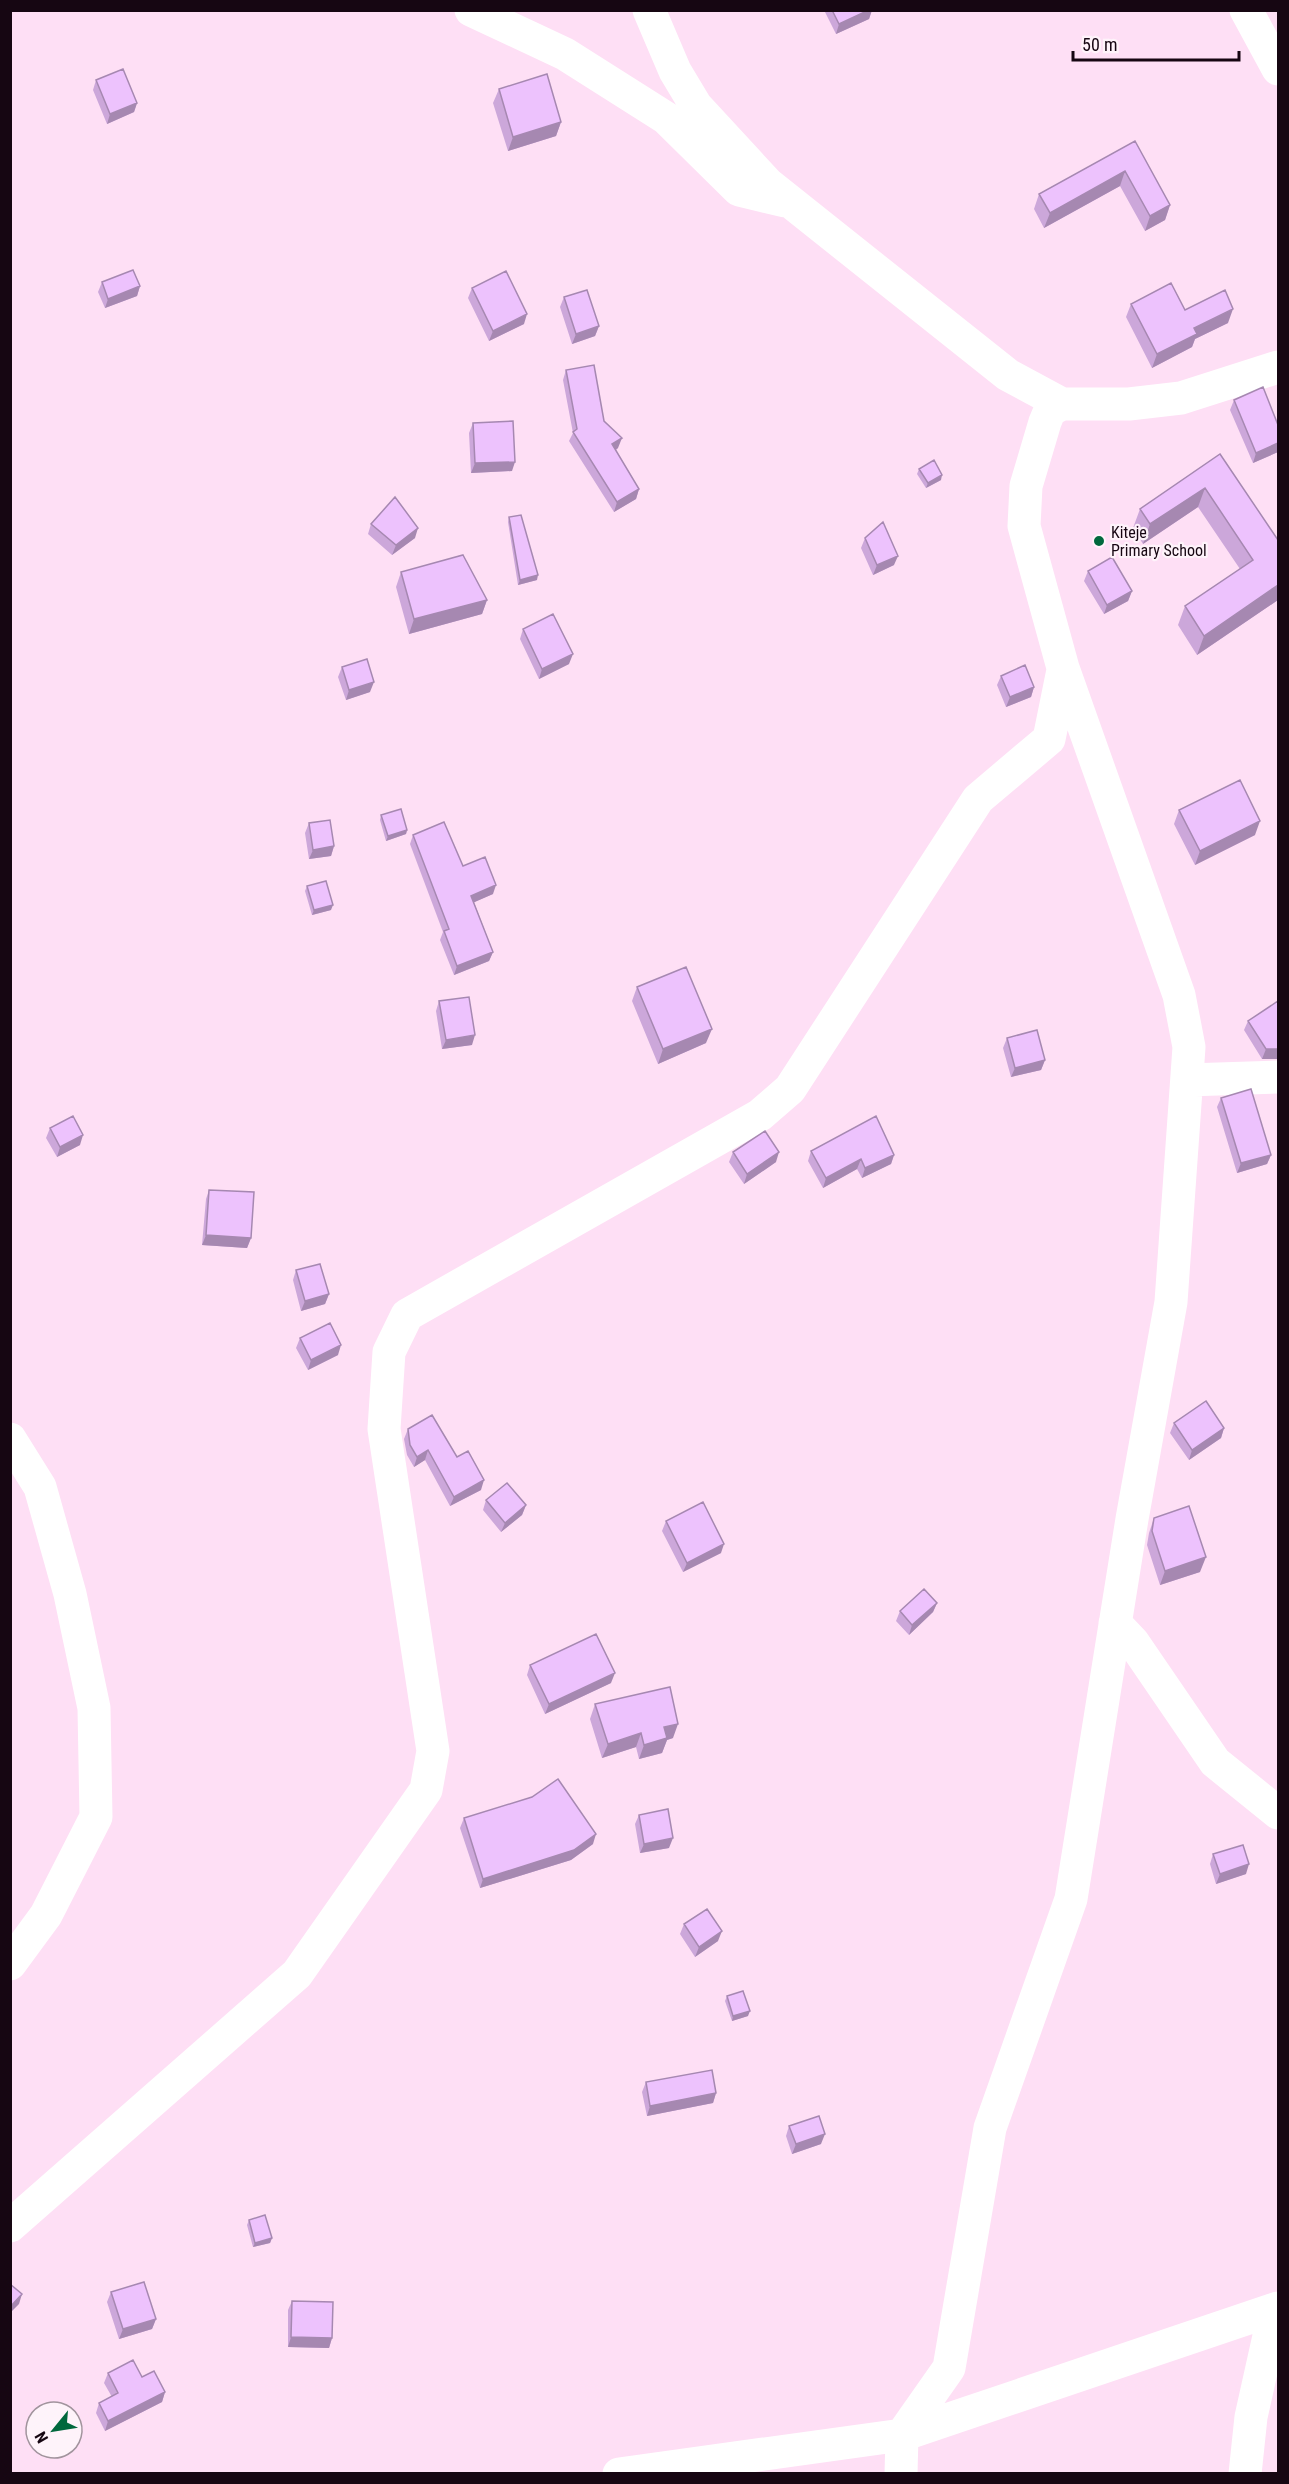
<svg xmlns="http://www.w3.org/2000/svg" width="1289" height="2484" viewBox="0 0 1289 2484" font-family="'Roboto Condensed',sans-serif">
  <style>
    .lines { fill: none; stroke-linecap: round; stroke-linejoin: round }
    .minor { stroke: #fff; stroke-width: 33 }
    .wall { fill: #cca7da }
    .shaded-wall { fill: #a688b1 }
    .building { fill: #edc2fd; stroke: #a688b1; stroke-width: 1.5 }
    .poi-dot { fill: #01683d; stroke: #fef3fa; stroke-width: 2 }
    .labels { text-anchor: middle; stroke-width: 4.5; stroke-linejoin: round; paint-order: stroke }
    .poi-label { font-size: 16px; fill: #160612; stroke: #fef3fa; text-anchor: start }
  </style>
  <rect width="100%" height="100%" fill="#fedff5"/>
  <g class="lines">
    <path class="minor" d="M471 10 565 54 666 118 739 190 785 201
      M649 10 675 71 696 106 768 184 1008 375 1062 404 1050 410 1045 422 1026 486 1024 526 1063 668 1179 995 1189 1047 1171 1302 1132 1519 1071 1899 990 2128 949 2368 902 2435 901 2474
      M1246 10 1278 69
      M1062 404H1129L1181 398 1278 367
      M1187 1080 1278 1077
      M10 1439 40 1487 70 1594 94 1708 96 1817 46 1915 10 1964
      M1115 1623 1133 1642 1215 1762 1278 1813
      M10 2226 297 1974 426 1790 433 1751 384 1429 389 1352 407 1315 760 1115 790 1089 978 799 1049 739 1063 670
      M619 2474 902 2435 1278 2308
      M1245 2474 1251 2417 1275 2309"/>
  </g>
  <path class="wall" d="M824 10H872L869 19 836 34Z
    M96 80 137 103 134 112 107 124 93 90Z
    M499 89 561 122 556 136 508 151 493 103Z
    M1135 141 1170 205 1165 220 1145 231 1120 186 1044 228 1034 209 1039 194Z
    M102 282 140 286 137 296 105 308 98 292Z
    M472 288 524 324 489 341 468 298Z
    M564 297 599 326 595 336 572 344 560 307Z
    M1131 304 1185 310 1228 323 1195 339 1192 347 1152 368 1126 317Z
    M566 370 604 421 618 448 616 450 639 489 636 499 614 512 569 441 573 433 563 380Z
    M1234 400 1278 425V452L1253 463 1230 410Z
    M473 423 512 471 471 473 469 433Z
    M1220 454 1278 540V600L1197 655 1178 625 1185 606 1240 569 1198 507 1143 544 1133 528 1140 509Z
    M919 469 941 480 926 488 917 474Z
    M509 517 537 580 518 585 508 522Z
    M371 524 415 538 392 555 368 534Z
    M865 538 894 565 873 575 861 548Z
    M1088 571 1132 591 1128 601 1104 614 1084 581Z
    M401 572 487 600 482 614 409 634 396 587Z
    M523 629 569 664 539 679 520 639Z
    M342 667 370 692 346 700 338 677Z
    M1001 676 1034 687 1031 697 1006 707 997 685Z
    M1179 810 1255 835 1195 865 1174 824Z
    M381 815 407 830 406 834 386 841 380 820Z
    M309 823 334 846 331 856 309 859 305 833Z
    M413 835 463 866 493 894 474 902 493 952 489 961 454 975 440 940 443 932 410 844Z
    M307 886 331 910 312 915 305 891Z
    M637 987 706 1043 658 1064 632 1001Z
    M439 1001 472 1045 442 1049 436 1011Z
    M1248 1021 1278 1059H1262L1244 1030Z
    M1007 1038 1045 1060 1041 1070 1011 1077 1003 1048Z
    M1221 1098 1271 1155 1267 1164 1237 1173 1217 1107Z
    M50 1128 80 1145 57 1157 46 1138Z
    M811 1151 894 1155 891 1164 862 1178 857 1169 823 1188 808 1161Z
    M733 1152 776 1162 744 1184 729 1162Z
    M209 1190 251 1238 247 1248 202 1245 206 1199Z
    M296 1270 329 1294 325 1304 301 1311 293 1280Z
    M300 1338 338 1355 308 1370 296 1348Z
    M1174 1423 1224 1428 1221 1438 1189 1460 1170 1433Z
    M408 1429 457 1457 481 1490 450 1506 425 1460 414 1467 407 1455 404 1439Z
    M486 1500 526 1505 522 1515 501 1532 483 1510Z
    M1154 1518 1200 1572 1160 1585 1147 1545 1149 1533Z
    M666 1521 721 1553 683 1572 662 1531Z
    M937 1603 933 1612 909 1635 896 1621 900 1611Z
    M530 1665 611 1683 545 1714 527 1675Z
    M595 1704 673 1738 667 1740 662 1753 639 1759 636 1747 602 1758 590 1719Z
    M639 1815 669 1848 640 1853 635 1824Z
    M464 1818 593 1844 571 1860 480 1888 460 1828Z
    M1213 1854 1246 1874 1216 1884 1210 1864Z
    M684 1924 718 1941 695 1957 680 1934Z
    M727 1996 748 2016 732 2021 725 2001Z
    M646 2082 716 2093 713 2103 647 2116 642 2092Z
    M789 2126 821 2144 792 2154 786 2136Z
    M249 2220 272 2238 270 2243 253 2247 247 2225Z
    M111 2292 156 2319 152 2329 119 2339 107 2302Z
    M292 2301 332 2338 329 2348 288 2347V2310Z
    M108 2373 165 2392 162 2402 105 2431 96 2413 99 2403 112 2397 104 2383Z"/>
  <path class="shaded-wall" d="M869 10H872L869 19 836 34 839 24Z
    M137 103 134 112 107 124 110 114Z
    M561 122 556 136 508 151 513 137Z
    M1125 171 1120 186 1044 228 1050 213Z
    M1170 205 1165 220 1145 231 1150 216Z
    M140 286 137 296 105 308 108 299Z
    M1233 309 1228 323 1195 339 1192 347 1152 368 1157 354 1194 328Z
    M527 314 524 324 489 341 493 331Z
    M599 326 595 336 572 344 576 334Z
    M622 438 618 448 609 454 612 444Z
    M1278 443V452L1253 463 1256 453Z
    M515 462 512 471 471 473 475 463Z
    M942 475 941 480 926 488 928 483Z
    M1205 488 1198 507 1143 544 1150 524Z
    M639 489 636 499 614 512 617 502Z
    M418 528 415 538 392 555 396 545Z
    M898 556 894 565 873 575 877 565Z
    M538 575 537 580 518 585 520 580Z
    M1278 585V600L1197 655 1204 636Z
    M1132 591 1128 601 1104 614 1107 605Z
    M487 600 482 614 409 634 414 619Z
    M573 654 569 664 539 679 542 669Z
    M374 682 370 692 346 700 349 690Z
    M1034 687 1031 697 1006 707 1010 697Z
    M1260 821 1255 835 1195 865 1200 851Z
    M407 830 406 834 386 841 388 836Z
    M334 846 331 856 309 859 313 850Z
    M496 885 493 894 468 905 471 896Z
    M333 905 331 910 312 915 314 910Z
    M493 952 489 961 454 975 457 966Z
    M712 1029 706 1043 658 1064 663 1049Z
    M475 1035 472 1045 442 1049 446 1040Z
    M1266 1049H1278V1059H1262Z
    M1045 1060 1041 1070 1011 1077 1015 1068Z
    M83 1135 80 1145 57 1157 60 1147Z
    M779 1152 776 1162 744 1184 747 1174Z
    M894 1155 891 1164 862 1178 865 1168Z
    M1271 1155 1267 1164 1237 1173 1241 1163Z
    M861 1159 857 1169 823 1188 826 1178Z
    M206 1235 251 1238 247 1248 202 1245Z
    M329 1294 325 1304 301 1311 305 1301Z
    M341 1345 338 1355 308 1370 311 1360Z
    M1224 1428 1221 1438 1189 1460 1192 1450Z
    M428 1450 425 1460 414 1467 417 1457Z
    M484 1480 481 1490 450 1506 454 1497Z
    M526 1505 522 1515 501 1532 505 1523Z
    M724 1544 721 1553 683 1572 687 1563Z
    M1206 1557 1200 1572 1160 1585 1165 1571Z
    M937 1603 933 1612 909 1635 912 1625Z
    M615 1673 611 1683 545 1714 549 1704Z
    M678 1724 673 1738 667 1740 662 1753 639 1759 644 1745 664 1727Z
    M641 1733 636 1747 602 1758 608 1744Z
    M596 1834 593 1844 571 1860 480 1888 483 1879Z
    M673 1838 669 1848 640 1853 644 1844Z
    M1249 1864 1246 1874 1216 1884 1220 1874Z
    M722 1931 718 1941 695 1957 699 1947Z
    M750 2011 748 2016 732 2021 733 2016Z
    M716 2093 713 2103 647 2116 650 2106Z
    M825 2134 821 2144 792 2154 796 2144Z
    M272 2238 270 2243 253 2247 255 2243Z
    M22 2294 19 2304 10 2313V2307Z
    M156 2319 152 2329 119 2339 123 2329Z
    M291 2337 332 2338 329 2348 288 2347Z
    M165 2392 162 2402 105 2431 108 2421Z"/>
  <path class="building" d="M832 10H869L839 24Z
    M123 69 137 103 110 114 96 80Z
    M547 74 561 122 513 137 499 89Z
    M1135 141 1170 205 1150 216 1125 171 1050 213 1039 194Z
    M133 270 140 286 108 299 102 282Z
    M506 271 527 314 493 331 472 288Z
    M1171 283 1185 310 1225 290 1233 309 1194 328 1197 334 1157 354 1131 304Z
    M587 290 599 326 576 334 564 297Z
    M594 365 604 421 622 438 612 444 639 489 617 502 573 432 577 429 566 370Z
    M1263 387 1278 425V443L1256 453 1234 400Z
    M513 421 515 462 475 463 473 423Z
    M1220 454 1278 540V585L1204 636 1185 606 1253 560 1205 488 1150 524 1140 509Z
    M934 460 942 475 928 483 919 469Z
    M395 497 418 528 396 545 371 524Z
    M521 515 538 575 520 580 509 517Z
    M883 522 898 556 877 565 865 538Z
    M463 555 487 600 414 619 401 572Z
    M1112 557 1132 591 1107 605 1088 571Z
    M553 614 573 654 542 669 523 629Z
    M367 659 374 682 349 690 342 667Z
    M1025 665 1034 687 1010 697 1001 676Z
    M1240 780 1260 821 1200 851 1179 810Z
    M401 809 407 830 388 836 381 815Z
    M330 820 334 846 313 850 309 823Z
    M444 822 463 866 485 857 496 885 471 896 493 952 457 966 444 931 449 929 413 835Z
    M326 881 333 905 314 910 307 886Z
    M686 967 712 1029 663 1049 637 987Z
    M469 997 475 1035 446 1040 439 1001Z
    M1278 1001V1049H1266L1248 1021Z
    M1037 1030 1045 1060 1015 1068 1007 1038Z
    M1251 1089 1271 1155 1241 1163 1221 1098Z
    M73 1116 83 1135 60 1147 50 1128Z
    M876 1116 894 1155 865 1168 861 1159 826 1178 811 1151Z
    M765 1131 779 1152 747 1174 733 1152Z
    M209 1190 254 1192 251 1238 206 1235Z
    M320 1264 329 1294 305 1301 296 1270Z
    M330 1323 341 1345 311 1360 300 1338Z
    M1206 1401 1224 1428 1192 1450 1174 1423Z
    M432 1415 457 1457 468 1451 484 1480 454 1497 428 1450 417 1457 410 1445 408 1429Z
    M507 1483 526 1505 505 1523 486 1500Z
    M703 1502 724 1544 687 1563 666 1521Z
    M1189 1506 1206 1557 1165 1571 1152 1531 1154 1518Z
    M924 1589 937 1603 912 1625 900 1611Z
    M596 1634 615 1673 549 1704 530 1665Z
    M670 1687 678 1724 664 1727 667 1738 644 1745 641 1733 608 1744 595 1704Z
    M558 1779 596 1834 574 1850 483 1879 464 1818 532 1797Z
    M668 1809 673 1838 644 1844 639 1815Z
    M1243 1845 1249 1864 1220 1874 1213 1854Z
    M707 1909 722 1931 699 1947 684 1924Z
    M743 1991 750 2011 733 2016 727 1996Z
    M712 2070 716 2093 650 2106 646 2082Z
    M819 2116 825 2134 796 2144 789 2126Z
    M265 2215 272 2238 255 2243 249 2220Z
    M144 2282 156 2319 123 2329 111 2292Z
    M10 2284 22 2294 10 2307Z
    M292 2301 333 2302 332 2338 291 2337Z
    M133 2360 142 2377 154 2371 165 2392 108 2421 99 2403 118 2393 108 2373Z"/>
  <circle class="poi-dot" cx="1099" cy="541" r="6"/>
  <g class="labels">
    <g class="poi-label">
      <text x="1111" y="538">Kiteje<tspan x="1111" dy="18">Primary School</tspan></text>
    </g>
  </g>
  <rect width="1289" height="2484" fill="none" stroke="#160612" stroke-width="24"/>
  <g transform="translate(54 2430) rotate(240)"><circle r="28" fill="#fef3fa" stroke="#a1949d" stroke-width="1.5"/>
  <path d="M0-4.5L10 22L0 15L-10 22Z" fill="#01683d"/>
  <text y="-9" font-size="16" font-weight="bold" text-anchor="middle" fill="#160612">N</text>
  </g>
  <path d="M1073 51v9h166v-9" fill="none" stroke="#160612" stroke-width="3"/>
  <text x="1082" y="51" font-size="18" fill="#160612" stroke="#fef3fa" stroke-width="4.5" paint-order="stroke">50 m</text>
</svg>
